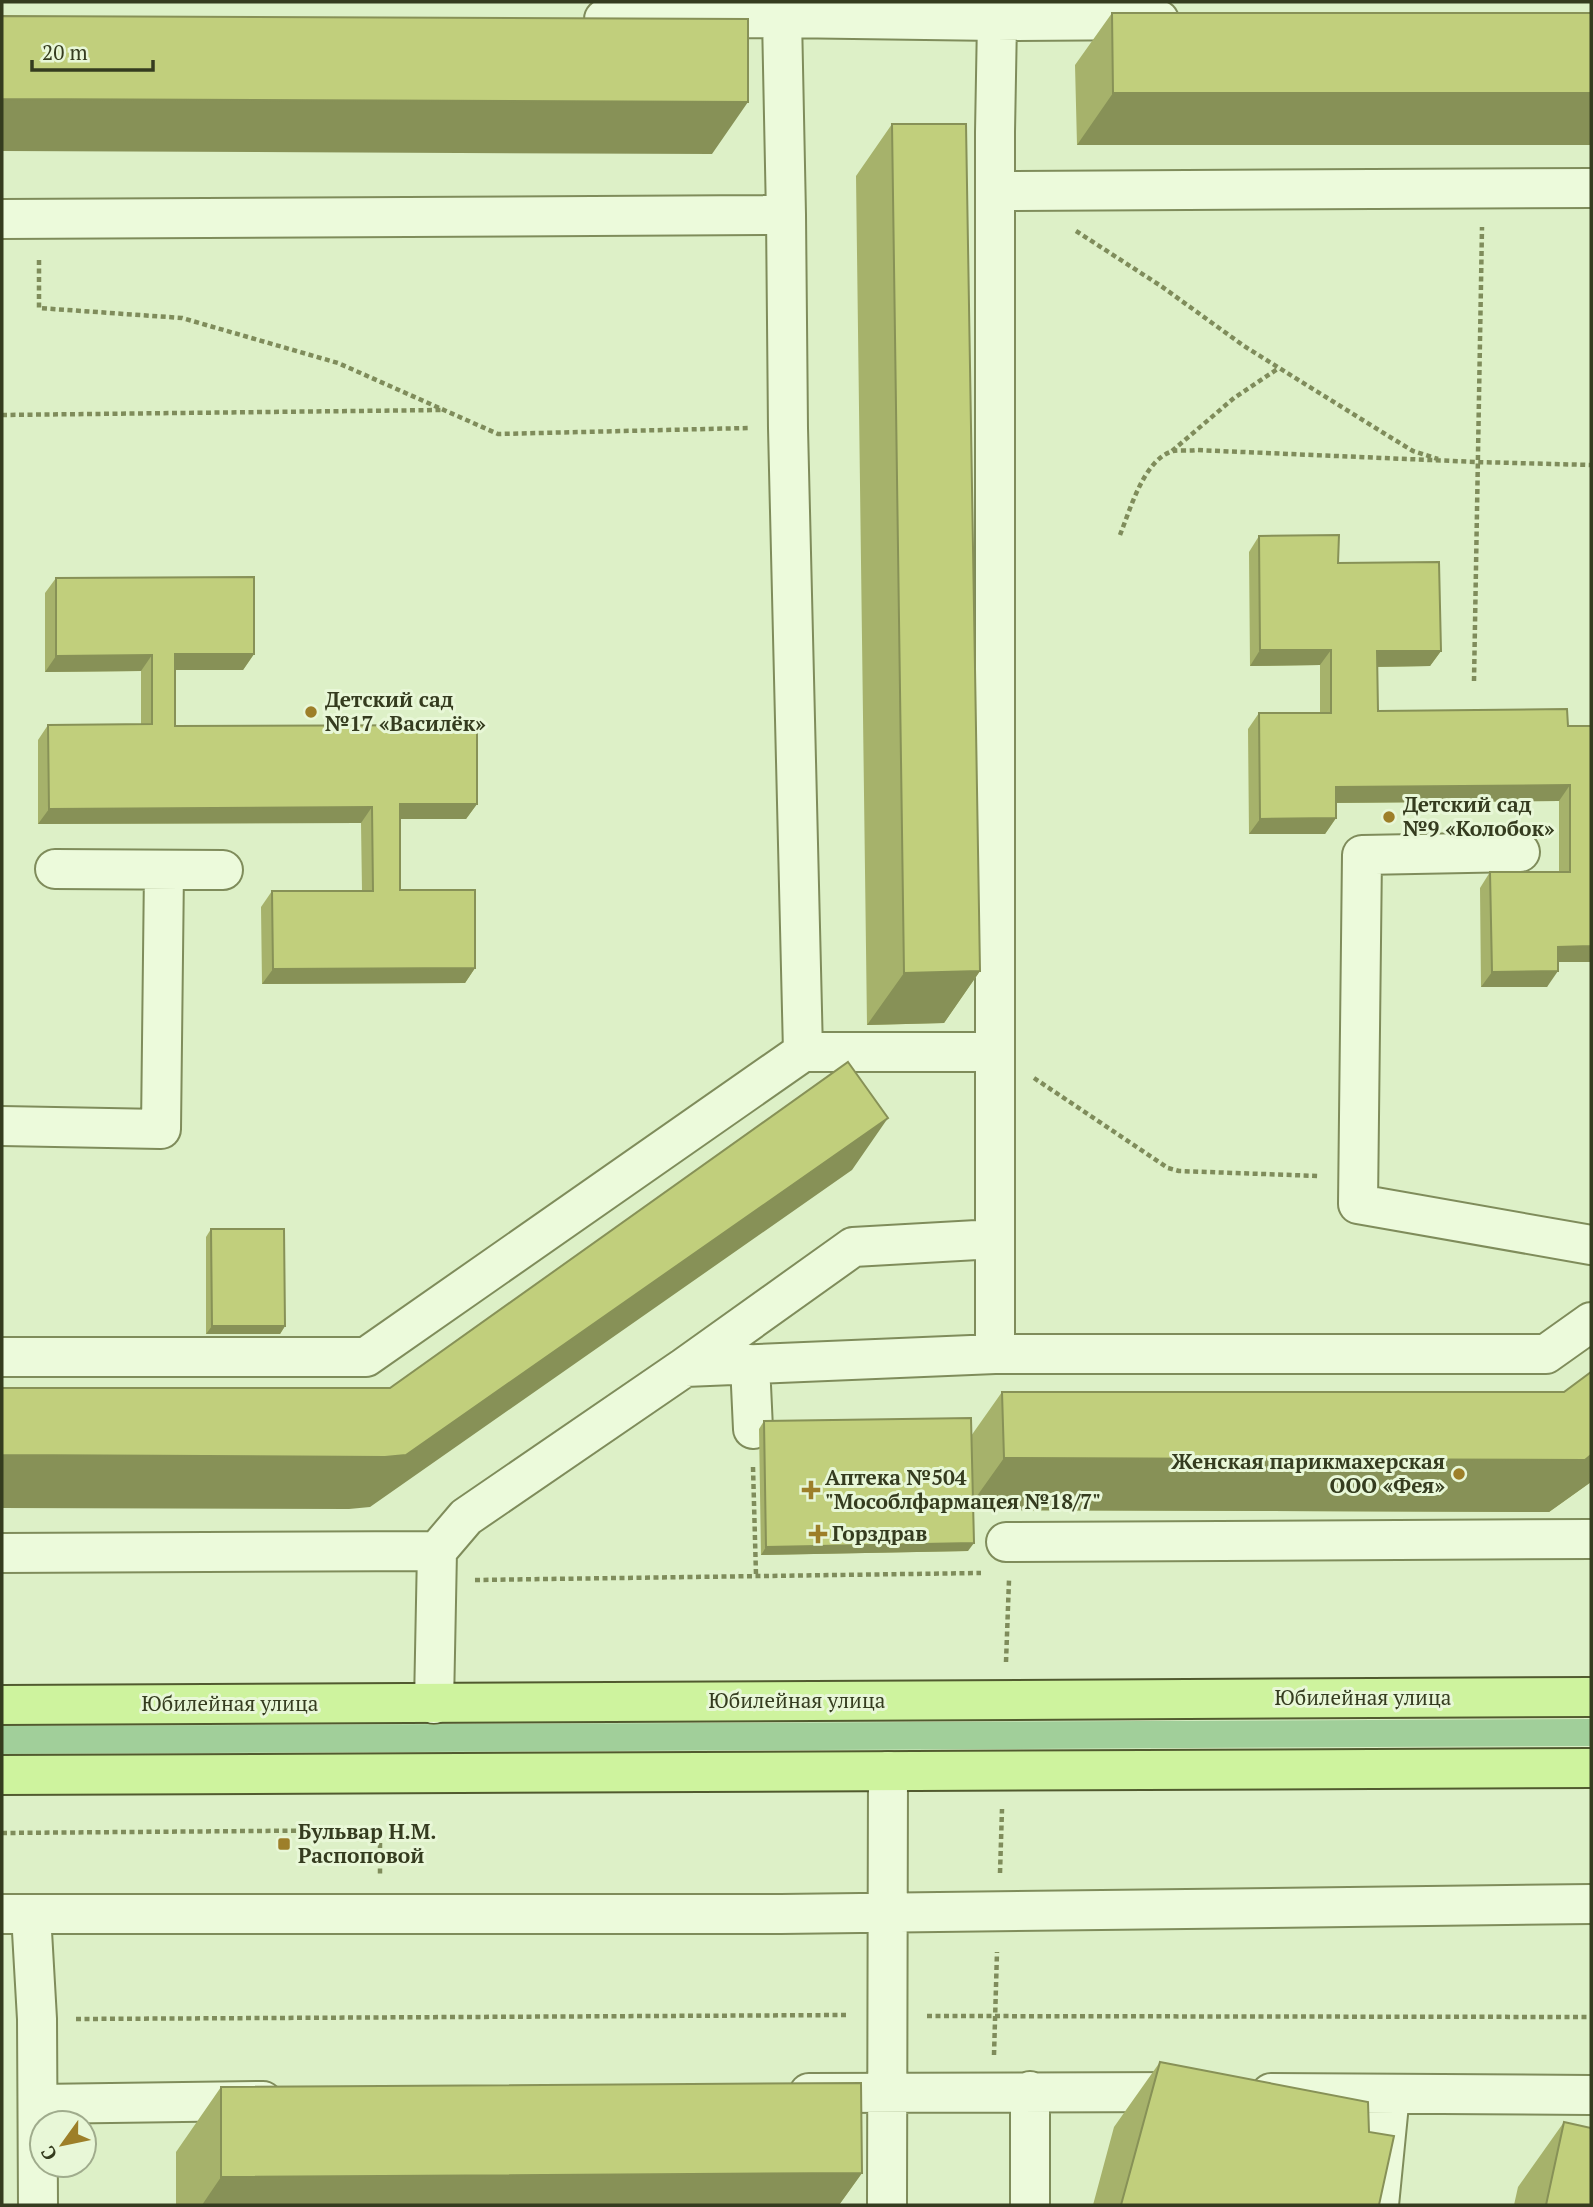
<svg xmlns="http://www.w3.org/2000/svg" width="1593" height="2207" viewBox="0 0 1593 2207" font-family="'PT Serif',serif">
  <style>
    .green { fill: #a1cf9a }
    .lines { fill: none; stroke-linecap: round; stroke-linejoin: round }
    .minor-casing { stroke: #7f8c5b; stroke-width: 42 }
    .major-casing { stroke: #515a2f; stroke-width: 42 }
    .path { stroke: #7f8c5b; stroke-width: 4.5; stroke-dasharray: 5 3.5; stroke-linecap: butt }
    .minor { stroke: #ecfadb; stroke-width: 38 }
    .major { stroke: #cef39e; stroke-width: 38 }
    .wall { fill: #a6b26b }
    .shaded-wall { fill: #879157 }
    .building { fill: #c1cf7c; stroke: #879157; stroke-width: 2 }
    .poi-dot { fill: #9d7f29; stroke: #e8f7d7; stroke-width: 2.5 }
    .labels { text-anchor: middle; stroke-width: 6; stroke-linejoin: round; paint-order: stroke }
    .poi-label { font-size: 21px; font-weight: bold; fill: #353c1f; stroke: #e8f7d7; text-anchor: start }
    .street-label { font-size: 21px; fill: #353c1f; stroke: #e8f7d7 }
  </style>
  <rect width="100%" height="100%" fill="#ddf0c7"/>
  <path class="green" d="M1591 1719V1746L2 1754V1726Z"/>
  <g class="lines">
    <defs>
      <path id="minor" d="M782 18 997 21
        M604 19 782 18 786 215
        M996 191 1591 188
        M2 219 786 215 788 428 803 1052 366 1357H2
        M1520 852 1362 855 1358 1204 1591 1245
        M55 869 223 870
        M803 1052H995
        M2 1126 161 1129 164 870
        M995 1239V132L997 21 1159 20
        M750 1364 753 1429
        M685 1367 995 1354
        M1006 1542 1591 1539
        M2 1553 437 1551 466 1517 685 1367 853 1247 995 1239V1354H1546L1591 1322
        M434 1704 437 1551
        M2 1914H781L1591 1904
        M31 1914 37 2019 38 2205
        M1030 2091V2205
        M809 2093 1190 2092
        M1271 2093 1591 2095
        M38 2104 263 2101
        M887 2205 888 1771
        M1379 2205 1390 2094"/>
      <path id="major" d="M2 1705 1591 1697
        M2 1775 1591 1768"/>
    </defs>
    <use href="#minor" class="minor-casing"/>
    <use href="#major" class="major-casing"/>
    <path class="path" d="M1076 231 1161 286 1244 346 1390 437 1413 451 1438 459
      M39 260V308L182 318 338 363 498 434 748 428
      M2 415 442 410
      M1172 451 1234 398 1279 368
      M1120 535C1130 510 1144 459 1173 451 1180 450 1189 451 1196 450L1477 462 1591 465
      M1474 681 1482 227
      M1034 1078 1168 1168 1179 1171 1319 1176
      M753 1467 756 1575
      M475 1580 981 1573
      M1006 1662 1009 1580
      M2 1833 380 1830V1875
      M1000 1873 1002 1809
      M927 2016 1591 2017
      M76 2019 848 2015
      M994 2055 997 1952"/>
    <use href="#minor" class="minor"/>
    <use href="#major" class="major"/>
  </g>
  <path class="wall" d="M1112 13H1591V145H1077L1075 65Z
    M892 124 980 971 944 1023 867 1025 856 176Z
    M1259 536 1338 563 1441 651 1430 666 1378 667V711L1568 726H1591L1558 962 1547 987H1481L1480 888 1490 872H1559V801L1336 803V818L1325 834H1249L1248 729 1259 713H1320V665L1250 666 1249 552Z
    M56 578 254 654 243 670H175V726L477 804 466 819H400V890L475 968 465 983 262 984 261 907 272 891H362L361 823 38 824V740L48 725 141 724V671L45 672V593Z
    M211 1229 285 1326 280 1334H206V1237Z
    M1591 1372V1482L1549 1512 973 1510 968 1551 761 1555 759 1429 764 1421 971 1436 1002 1392H1564Z
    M1160 2062 1369 2132 1379 2205H1093L1114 2127Z
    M221 2087 862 2173 839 2205H176V2152Z
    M1564 2122 1591 2205H1514L1518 2187Z"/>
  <path class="shaded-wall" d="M1113 93H1591V145H1077Z
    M2 99 748 102 712 154 2 151Z
    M1260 650H1331L1320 665 1250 666Z
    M1377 651H1441L1430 666 1367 667Z
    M175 654H254L243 670H164Z
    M152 655 141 671 45 672 56 656Z
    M1570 785 1559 801 1325 803 1336 787Z
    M400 804H477L466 819H389Z
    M372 807 361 823 38 824 49 809Z
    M1336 818 1325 834H1249L1260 819Z
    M1591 946V962H1547L1558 947Z
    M475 968 465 983 262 984 273 969Z
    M980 971 944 1023 867 1025 904 973Z
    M1558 971 1547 987H1481L1492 972Z
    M888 1118 852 1170 370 1507 349 1509 2 1508V1455L385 1457Z
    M212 1326H285L280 1334H206Z
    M1591 1455V1482L1549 1512 967 1510 1004 1458Z
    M974 1543 968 1551 761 1555 766 1547Z
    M862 2173 839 2205H202L221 2177Z"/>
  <path class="building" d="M1112 13H1591V93H1113Z
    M2 16 748 19V102L2 99Z
    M892 124H966L980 971 904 973Z
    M1339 535 1338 563 1439 562 1441 651H1377L1378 711 1567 709 1568 726H1591V946L1558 947V971L1492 972 1490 872H1570V785L1336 787V818L1260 819 1259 713H1331V650H1260L1259 536Z
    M254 577V654H175V726L477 725V804H400V890H475V968L273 969 272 891H373L372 807 49 809 48 725 152 724V655L56 656V578Z
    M848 1062 888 1118 406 1455 385 1457 2 1455V1388H390Z
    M211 1229H284L285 1326H212Z
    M1591 1372V1455L1585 1460 1004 1458 1002 1392H1564Z
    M971 1418 974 1543 766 1547 764 1421Z
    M1160 2062 1368 2102 1369 2132 1394 2136 1379 2205H1121Z
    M861 2083 862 2173 221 2177V2087Z
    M1564 2122 1591 2128V2205H1546Z"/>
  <g class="poi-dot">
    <circle cx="311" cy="712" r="7"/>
    <circle cx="1389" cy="817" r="7"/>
    <circle cx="1459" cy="1474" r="7"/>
    <path d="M807.5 1479.5h7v7h7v7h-7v7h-7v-7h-7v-7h7z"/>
    <path d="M814.5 1523.5h7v7h7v7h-7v7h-7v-7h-7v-7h7z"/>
    <rect x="277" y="1837" width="14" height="14" rx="3.5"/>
  </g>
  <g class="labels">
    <g class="poi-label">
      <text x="325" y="707">Детский сад<tspan x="325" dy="24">№17 «Василёк»</tspan></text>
      <text x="1403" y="812">Детский сад<tspan x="1403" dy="24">№9 «Колобок»</tspan></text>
      <text x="1445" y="1469" text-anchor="end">Женская парикмахерская<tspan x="1445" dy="24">ООО «Фея»</tspan></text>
      <text x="825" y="1485">Аптека №504<tspan x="825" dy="24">"Мособлфармацея №18/7"</tspan></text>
      <text x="832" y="1541">Горздрав</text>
      <text x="298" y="1839">Бульвар Н.М.<tspan x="298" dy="24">Распоповой</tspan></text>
    </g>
    <g class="street-label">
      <text x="1363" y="1705">Юбилейная улица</text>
      <text x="797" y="1708">Юбилейная улица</text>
      <text x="230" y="1711">Юбилейная улица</text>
    </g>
  </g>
  <rect width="1593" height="2207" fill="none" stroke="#353c1f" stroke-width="7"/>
  <g transform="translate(63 2144) rotate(237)"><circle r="33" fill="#e8f7d7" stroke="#a0ac8d" stroke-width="2"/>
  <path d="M0-5L12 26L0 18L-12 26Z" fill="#9d7f29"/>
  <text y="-10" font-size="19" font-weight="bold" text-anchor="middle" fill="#353c1f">С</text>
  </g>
  <path d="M32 60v10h121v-10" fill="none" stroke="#353c1f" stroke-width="3.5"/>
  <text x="42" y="60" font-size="21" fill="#353c1f" stroke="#e8f7d7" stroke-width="5" paint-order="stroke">20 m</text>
</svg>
